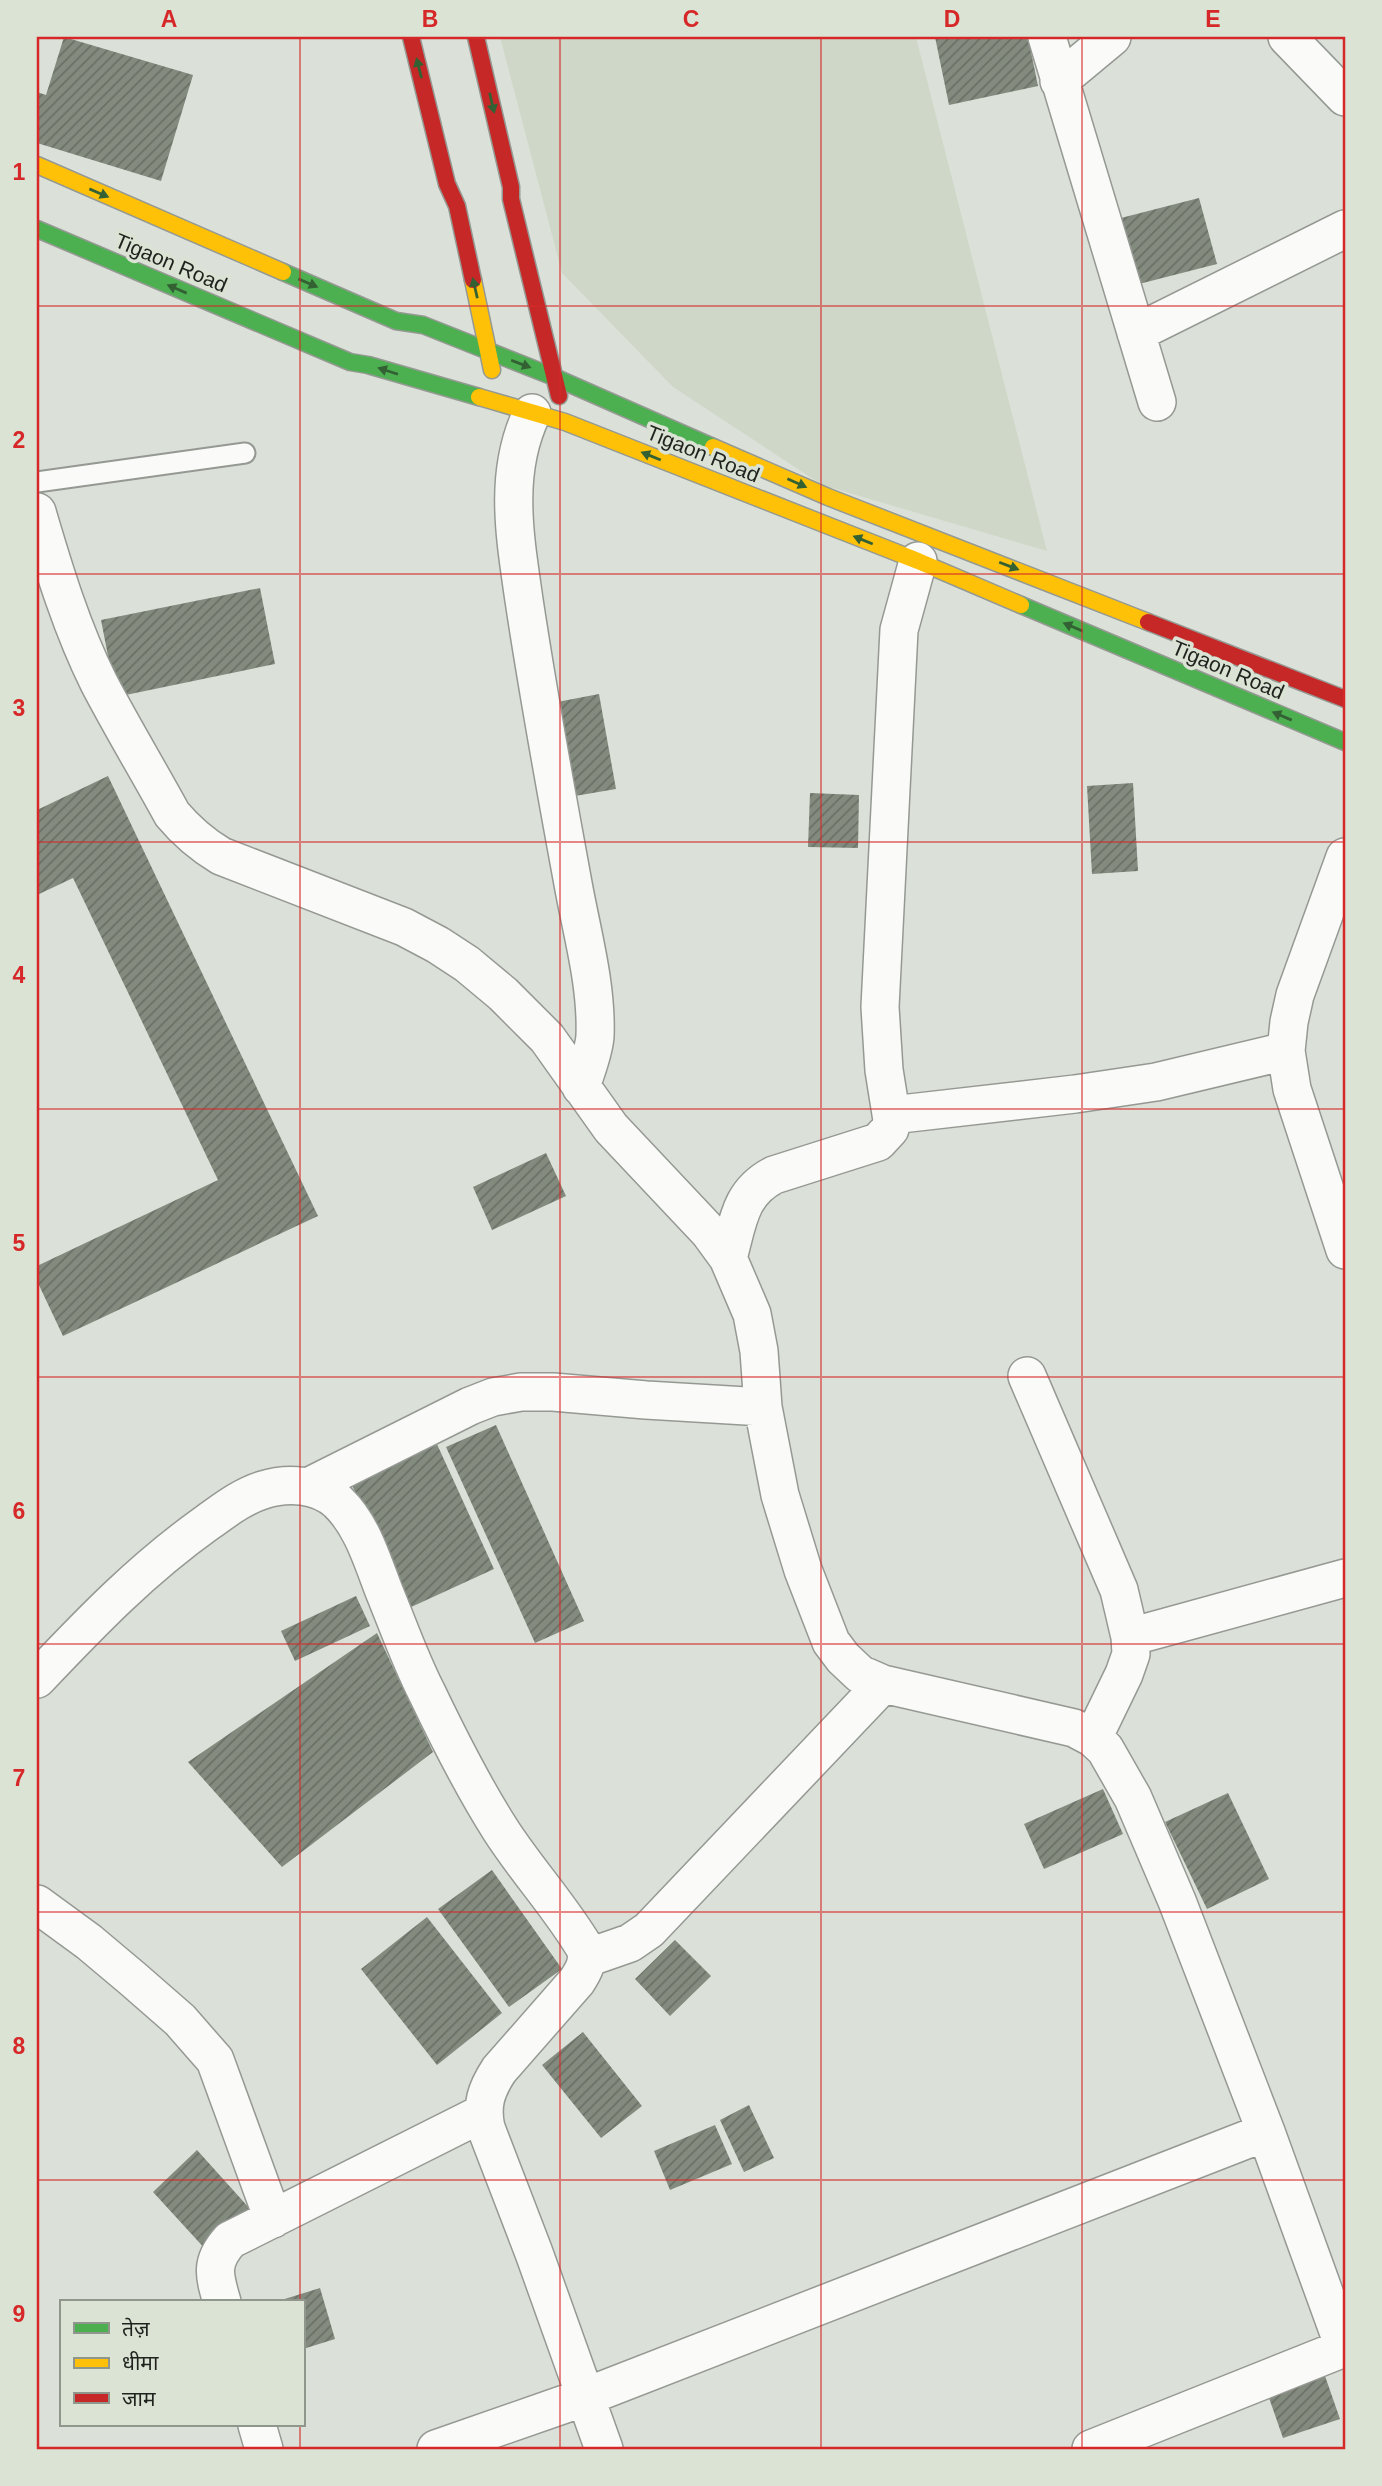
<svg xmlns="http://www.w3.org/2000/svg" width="1382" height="2486" viewBox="0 0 1382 2486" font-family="Helvetica,'Noto Sans Devanagari',sans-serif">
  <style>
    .built { fill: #cfd8c8 }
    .building { fill: url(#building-hatch) }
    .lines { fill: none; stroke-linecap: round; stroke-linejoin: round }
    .lane-casing { stroke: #959993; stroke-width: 23 }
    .street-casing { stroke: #959993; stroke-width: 40 }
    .fast-casing { stroke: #959993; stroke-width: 19 }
    .slow-casing { stroke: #959993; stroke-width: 19 }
    .jam-casing { stroke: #959993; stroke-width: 19 }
    .lane { stroke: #fafaf9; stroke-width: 19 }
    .street { stroke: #fafaf9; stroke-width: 37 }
    .fast { stroke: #4caf50; stroke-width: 16 }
    .slow { stroke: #ffc107; stroke-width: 16 }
    .jam { stroke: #c62828; stroke-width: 16 }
    .oneway { fill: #336134 }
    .grid { fill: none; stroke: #d62828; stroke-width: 2; stroke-opacity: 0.55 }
    .labels { text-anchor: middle; stroke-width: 7; stroke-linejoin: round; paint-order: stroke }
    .street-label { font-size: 21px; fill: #1f221d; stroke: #dae3d4 }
    .neatline { fill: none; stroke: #d62828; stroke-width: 2.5 }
    .grid-label { font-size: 23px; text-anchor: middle; font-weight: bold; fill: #d62828 }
  </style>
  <defs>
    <pattern id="building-hatch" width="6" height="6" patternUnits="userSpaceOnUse" patternTransform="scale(1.75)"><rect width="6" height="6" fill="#838a7e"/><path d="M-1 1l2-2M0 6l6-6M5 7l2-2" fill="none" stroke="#6b7067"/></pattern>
  </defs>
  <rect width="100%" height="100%" fill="#dbe0d8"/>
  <path class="built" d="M500 37H916L1047 551 822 485 673 387 562 273Z"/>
  <path class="building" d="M64 37 193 75 161 181 37 143V92L46 95Z
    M935 37H1028L1038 86 949 105Z
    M1199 198 1217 264 1135 285 1117 219Z
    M260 588 275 664 116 697 101 620Z
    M599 694 616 789 569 797 552 703Z
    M108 776 318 1216 63 1336 37 1281V1266L218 1180 73 878 37 895V810Z
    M1133 783 1138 871 1092 874 1087 786Z
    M810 793 859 795 858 848 808 847Z
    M546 1153 566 1196 492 1230 473 1187Z
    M496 1425 584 1621 535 1643 446 1447Z
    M436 1442 494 1569 409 1608 350 1481Z
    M356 1596 370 1626 295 1661 281 1631Z
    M377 1633 433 1752 282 1867 188 1762Z
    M1103 1789 1123 1834 1044 1869 1024 1824Z
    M1228 1793 1269 1879 1207 1909 1165 1822Z
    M492 1870 562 1969 509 2007 438 1909Z
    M427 1917 502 2013 437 2065 361 1969Z
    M675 1940 711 1976 670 2016 635 1979Z
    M583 2032 642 2106 601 2138 542 2065Z
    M749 2105 774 2158 744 2172 720 2120Z
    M715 2125 732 2164 670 2190 654 2151Z
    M197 2150 251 2210 207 2251 153 2192Z
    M320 2288 335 2339 303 2349V2302H275Z
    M1325 2376 1340 2419 1283 2438 1268 2395Z"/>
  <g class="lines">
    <defs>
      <path id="lane" d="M37 482 245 453"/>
      <path id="street" d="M1047 37 1157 402
        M1287 37 1345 97
        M1059 81 1112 37
        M1136 333 1345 229
        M532 413C503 473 515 537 524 600 538 693 555 786 572 878 581 930 597 983 595 1036 594 1052 586 1071 581 1087
        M37 512C54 570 72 629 99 683 122 727 148 770 172 814 187 832 201 844 221 856L404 927 438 945 467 964 503 994 547 1038 611 1128 709 1232 728 1258 752 1314 759 1351 763 1407 780 1495 803 1570 831 1642 843 1658 860 1674 883 1684 1074 1728 1093 1738 1105 1749 1133 1798 1177 1901 1266 2132 1345 2350
        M1345 857 1295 995 1289 1022 1286 1051 1292 1089 1345 1250
        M892 1115 1075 1094 1156 1082 1286 1051
        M728 1258C738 1223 739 1193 774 1175L878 1142 890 1129 892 1120 884 1070 880 1007 899 630 918 561
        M1027 1376 1119 1590 1130 1637 1131 1654 1124 1674 1093 1738
        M308 1487 470 1406 493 1397 521 1392H553L646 1400 763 1407
        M1130 1637 1345 1578
        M37 1679C92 1621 142 1569 208 1522 225 1510 243 1496 263 1490 288 1482 318 1484 338 1502 362 1525 372 1560 384 1591 398 1625 410 1660 427 1693 449 1739 472 1785 500 1829 526 1870 561 1907 586 1950 588 1963 584 1970 577 1981L499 2070C486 2090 481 2105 486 2128L534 2253 604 2449
        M37 1904 89 1942 133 1979 180 2020 215 2060 273 2219
        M587 1958 630 1943 649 1930 883 1684
        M222 2302C214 2275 210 2262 230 2240L483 2113
        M257 2425 264 2449
        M436 2449 585 2397 1266 2132
        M1091 2449 1344 2348"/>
      <path id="fast" d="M37 229 350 362 368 365 479 397
        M283 272 396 321 423 325 554 377 713 447
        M1021 605 1345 742"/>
      <path id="slow" d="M37 165 283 272
        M473 280 492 370
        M479 397 565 422 918 561 1021 605
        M713 447 828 497 1148 622"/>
      <path id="jam" d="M411 37 447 184 457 206 473 280
        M476 37 511 187V199L559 396
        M1148 622 1345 699"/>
    </defs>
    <use href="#lane" class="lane-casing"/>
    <use href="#street" class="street-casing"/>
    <use href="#fast" class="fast-casing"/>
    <use href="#slow" class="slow-casing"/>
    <use href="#jam" class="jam-casing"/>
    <use href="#lane" class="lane"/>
    <use href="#street" class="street"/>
    <use href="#fast" class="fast"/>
    <use href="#slow" class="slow"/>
    <use href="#jam" class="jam"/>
  </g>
  <defs><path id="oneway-solid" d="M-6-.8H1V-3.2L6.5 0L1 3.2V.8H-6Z" transform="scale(1.75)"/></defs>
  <g class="oneway">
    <use href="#oneway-solid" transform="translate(419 68) rotate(-104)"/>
    <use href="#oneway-solid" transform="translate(492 103) rotate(77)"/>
    <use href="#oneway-solid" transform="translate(99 193) rotate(23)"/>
    <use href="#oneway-solid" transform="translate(308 283) rotate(23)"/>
    <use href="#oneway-solid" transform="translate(475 288) rotate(-103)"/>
    <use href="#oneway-solid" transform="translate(177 289) rotate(-157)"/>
    <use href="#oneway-solid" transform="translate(521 364) rotate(21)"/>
    <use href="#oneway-solid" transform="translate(388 371) rotate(-162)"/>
    <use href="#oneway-solid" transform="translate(651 456) rotate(-158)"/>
    <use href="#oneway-solid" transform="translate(797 483) rotate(24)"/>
    <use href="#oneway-solid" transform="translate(863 540) rotate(-158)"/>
    <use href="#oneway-solid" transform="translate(1009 566) rotate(21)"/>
    <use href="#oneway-solid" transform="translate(1073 627) rotate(-157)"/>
    <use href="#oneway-solid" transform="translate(1282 716) rotate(-157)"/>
  </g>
  <path class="grid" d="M300 37V2302M560 37V2449M821 37V2449M1082 37V2449M37 306H1345M37 574H1345M37 842H1345M37 1109H1345M37 1377H1345M37 1644H1345M37 1912H1345M37 2180H1345M300 2425V2449"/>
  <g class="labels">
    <g class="street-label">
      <text transform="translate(171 263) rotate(23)" y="7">Tigaon Road</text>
      <text transform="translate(703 454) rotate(22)" y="7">Tigaon Road</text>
      <text transform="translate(1228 670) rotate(23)" y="7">Tigaon Road</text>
    </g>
  </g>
  <rect width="1382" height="2486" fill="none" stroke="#dae3d4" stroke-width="77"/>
  <rect x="60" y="2300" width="245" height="126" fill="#dae3d4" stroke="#8f968b" stroke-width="2"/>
  <rect x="74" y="2323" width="35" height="10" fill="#4caf50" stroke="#8f968b" stroke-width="2"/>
  <text x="122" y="2336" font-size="21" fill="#1f221d">तेज़</text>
  <rect x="74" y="2358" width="35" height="10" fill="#ffc107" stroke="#8f968b" stroke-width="2"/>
  <text x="122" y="2370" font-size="21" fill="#1f221d">धीमा</text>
  <rect x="74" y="2393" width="35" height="10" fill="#c62828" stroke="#8f968b" stroke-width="2"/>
  <text x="122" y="2406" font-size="21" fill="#1f221d">जाम</text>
  <rect x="38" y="38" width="1306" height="2410" class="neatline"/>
  <g class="grid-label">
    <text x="169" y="27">A</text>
    <text x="430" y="27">B</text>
    <text x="691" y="27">C</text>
    <text x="952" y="27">D</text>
    <text x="1213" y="27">E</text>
    <text x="19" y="180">1</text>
    <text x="19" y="448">2</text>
    <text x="19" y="716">3</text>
    <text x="19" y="983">4</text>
    <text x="19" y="1251">5</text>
    <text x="19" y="1519">6</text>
    <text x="19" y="1786">7</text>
    <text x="19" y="2054">8</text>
    <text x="19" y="2322">9</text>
  </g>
</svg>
